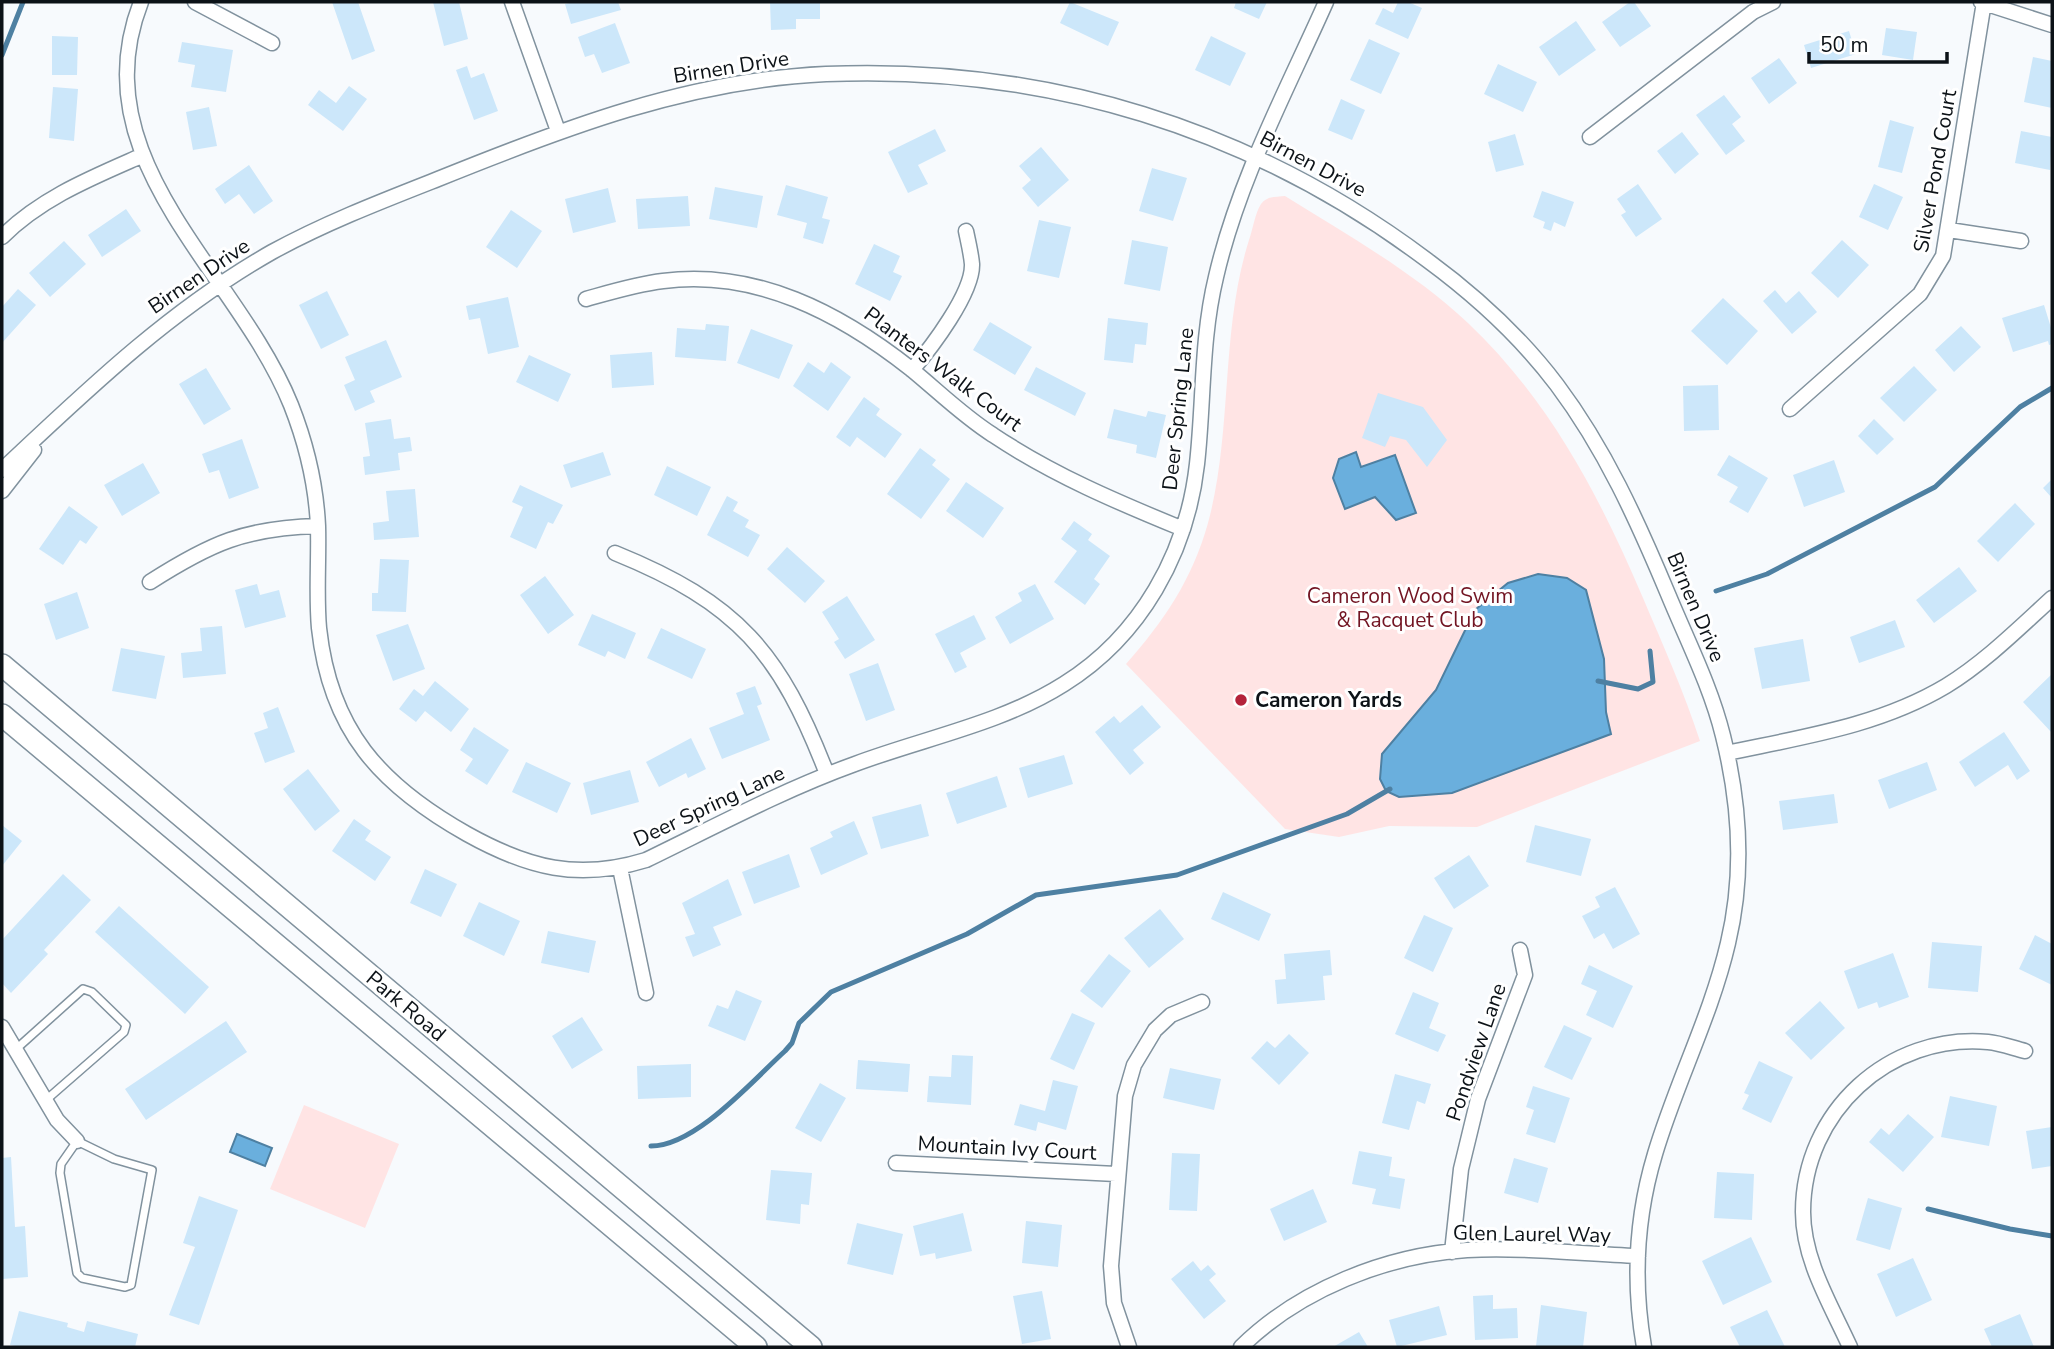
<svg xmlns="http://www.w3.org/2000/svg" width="2054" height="1349" viewBox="0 0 2054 1349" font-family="'Nunito Sans',sans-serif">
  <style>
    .green { fill: #ffe4e4 }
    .water { fill: #6aafdd; stroke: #4e80a2; stroke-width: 2 }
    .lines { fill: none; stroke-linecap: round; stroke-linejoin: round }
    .stream { stroke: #4e80a2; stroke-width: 5 }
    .building { fill: #cce7fa }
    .lane-casing { stroke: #81929e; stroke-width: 10 }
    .street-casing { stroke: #81929e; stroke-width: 17 }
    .secondary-casing { stroke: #81929e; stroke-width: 24 }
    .lane { stroke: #fff; stroke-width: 7 }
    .street { stroke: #fff; stroke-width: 14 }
    .secondary { stroke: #fff; stroke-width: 21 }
    .poi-dot { fill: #b4223a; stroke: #fff; stroke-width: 2.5 }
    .labels { text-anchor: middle; stroke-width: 6; stroke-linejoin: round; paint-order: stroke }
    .street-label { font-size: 21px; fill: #0c1217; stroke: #fff }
    .park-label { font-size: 21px; fill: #721422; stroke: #fff }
    .poi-label { font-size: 21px; font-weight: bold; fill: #0c1217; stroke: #fff; text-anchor: start }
  </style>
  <rect width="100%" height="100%" fill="#f7fafd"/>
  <path class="green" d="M1285 196C1347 235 1414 272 1468 323 1550 401 1599 495 1643 598 1663 645 1684 692 1700 741L1477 827 1389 826 1339 837 1285 829 1126 664C1164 621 1192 580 1208 523 1233 431 1220 332 1249 240 1253 229 1255 213 1261 204 1267 196 1276 197 1285 196Z
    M304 1105 399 1144 365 1228 270 1189Z"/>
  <path class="water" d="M1356 452 1361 467 1395 455 1416 513 1396 520 1375 497 1345 509 1333 478 1339 459Z
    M1538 574 1567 578 1586 590 1604 659 1606 712 1611 734 1452 793 1399 797 1386 791 1380 779 1382 754 1436 690 1475 610 1508 583Z
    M237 1134 272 1148 265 1166 230 1152Z"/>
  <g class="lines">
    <path class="stream" d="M2 55 23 2
      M1716 591 1767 574 1935 487 2020 407 2052 388
      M1598 681 1638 689 1653 682 1650 651
      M651 1146C696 1146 753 1080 785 1051L792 1043 799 1023 831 992 967 934 1036 895 1177 875 1347 814 1390 789
      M1928 1209 2010 1229 2052 1236"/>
  </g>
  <path class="building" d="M332 2H358L375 51 352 60Z
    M433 2H459L468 39 444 46Z
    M575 2H618L621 10 571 24 565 4Z
    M770 2H820V19H796V29L771 30Z
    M1070 2 1119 22 1108 46 1060 23Z
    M1236 2H1267L1259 19 1234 8Z
    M1398 2H1408L1422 8 1408 39 1375 24 1383 8 1393 13Z
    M1630 2H1634L1651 26 1620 47 1602 22Z
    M1576 21 1596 50 1559 76 1539 47Z
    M615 23 630 63 602 73 594 54 585 57 578 37Z
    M1886 28 1917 32 1913 60 1882 55Z
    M1849 31 1856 54 1811 68 1804 45Z
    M52 36 78 37 77 75H52Z
    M1211 36 1246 53 1230 86 1195 70Z
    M1369 39 1400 53 1381 94 1350 80Z
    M182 42 233 50 226 92 191 87 195 65 178 62Z
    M2033 57 2052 61V108L2024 102Z
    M1779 58 1797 83 1769 104 1751 78Z
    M1498 64 1537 82 1523 112 1484 94Z
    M467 66 471 78 484 73 498 111 474 120 456 70Z
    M349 86 367 99 343 131 308 105 319 90 336 103Z
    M53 87 78 89 74 141 49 138Z
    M1724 95 1741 117 1732 124 1745 141 1726 155 1696 115Z
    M1341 99 1365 110 1352 140 1328 130Z
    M209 107 217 146 193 150 186 112Z
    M1890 120 1914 127 1902 173 1878 167Z
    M935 129 946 151 918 165 928 184 908 193 888 152Z
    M2021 131 2052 137 2050 170 2015 163Z
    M1682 132 1699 154 1675 174 1657 151Z
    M1515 134 1524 165 1496 172 1488 142Z
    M1041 147 1069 180 1038 207 1022 188 1031 180 1019 166Z
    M249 165 273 201 254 214 239 194 225 204 215 189Z
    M1152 168 1187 178 1173 221 1139 211Z
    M1638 184 1662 219 1636 237 1621 215 1626 212 1617 199Z
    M1874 184 1903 197 1888 230 1859 217Z
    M786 185 828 197 822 218 830 220 823 244 803 238 807 223 777 215Z
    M715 187 763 196 757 228 709 219Z
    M608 188 616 222 573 233 565 199Z
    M1542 191 1574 202 1565 227 1554 222 1551 231 1543 228 1545 222 1533 217Z
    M688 196 690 226 638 229 636 199Z
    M126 209 141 231 102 257 88 235Z
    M511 210 542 231 517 268 486 247Z
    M1039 220 1071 227 1059 278 1027 271Z
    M1132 240 1168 247 1160 291 1124 284Z
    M1842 240 1869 265 1838 298 1811 273Z
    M64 241 86 264 50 297 29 273Z
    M874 244 900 256 893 272 902 276 890 301 855 284Z
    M18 289 36 305 2 343V307Z
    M1775 290 1786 303 1799 291 1817 312 1792 334 1763 301Z
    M327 291 349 335 321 349 299 305Z
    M508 297 519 347 488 354 480 318 469 320 466 306Z
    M1723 298 1758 331 1727 365 1691 331Z
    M2044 305 2052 331V344L2049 345 2048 341 2013 352 2002 318Z
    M1108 318 1148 323 1146 345 1135 344 1133 363 1104 360Z
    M990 322 1032 347 1015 375 973 350Z
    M706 324 729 326 726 361 675 357 677 328 705 330Z
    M1961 326 1981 347 1954 372 1935 350Z
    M751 329 793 345 779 379 737 363Z
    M386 340 402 377 370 391 375 402 355 411 344 385 355 380 345 357Z
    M652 352 654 385 612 388 610 355Z
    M529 355 571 374 558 402 516 382Z
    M808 362 824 373 831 362 851 377 828 411 793 386Z
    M1914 366 1937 390 1904 422 1880 398Z
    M1036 367 1086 393 1075 416 1024 390Z
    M206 368 231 409 204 425 179 384Z
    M1718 385 1719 430 1684 431 1683 386Z
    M1378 393 1423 407 1447 440 1427 467 1406 440 1390 436 1385 447 1362 438Z
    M864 397 880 409 876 415 902 434 885 458 857 437 850 447 836 437Z
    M1114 409 1146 417 1148 411 1166 415 1156 458 1136 453 1137 445 1107 438Z
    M391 419 394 439 410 437 412 451 398 453 400 470 365 475 363 457 370 456 365 423Z
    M1874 419 1894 439 1877 455 1858 436Z
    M242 439 259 488 229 499 219 470 209 473 202 454Z
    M920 448 936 460 932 465 950 479 921 519 887 494Z
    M603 452 611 475 571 488 563 465Z
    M1729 455 1768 478 1748 513 1729 502 1738 487 1717 475Z
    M1834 460 1845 492 1804 507 1793 475Z
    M143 463 160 493 122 516 104 485Z
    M667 466 711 487 697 516 654 495Z
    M2052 479V498L2043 488Z
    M966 482 1004 508 983 538 946 511Z
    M520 485 563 505 553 524 548 522 536 549 510 537 523 507 512 502Z
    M415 489 419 537 374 540 373 523 389 521 386 491Z
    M727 496 738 502 733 511 749 520 745 527 760 535 748 557 707 535Z
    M2015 503 2035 524 1998 562 1977 541Z
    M69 506 98 527 86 544 80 540 63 565 39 549Z
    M1074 521 1092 534 1088 540 1110 556 1094 579 1100 584 1085 605 1054 582 1077 551 1061 539Z
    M787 547 825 581 805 603 767 569Z
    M380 559 409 560 406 612 372 611V593H378Z
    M1959 567 1977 591 1934 623 1916 600Z
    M545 576 574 615 548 634 520 595Z
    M257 584 260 595 279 590 286 617 245 628 235 590Z
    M1035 584 1054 619 1010 644 995 617 1022 601 1018 593Z
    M77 592 89 628 56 640 44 604Z
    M847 596 875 640 845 659 834 642 839 639 822 612Z
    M592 614 636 633 625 659 608 651 605 657 578 645Z
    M974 615 986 639 960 653 967 667 955 673 935 634Z
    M1895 620 1905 647 1859 663 1850 637Z
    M408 624 425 669 393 681 376 635Z
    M222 626 226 674 183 678 181 653 202 651 200 628Z
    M661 628 706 649 692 679 647 658Z
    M1803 639 1810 681 1762 689 1754 648Z
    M121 648 165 656 156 699 112 691Z
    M878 663 895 710 866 721 849 674Z
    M2052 674V733L2023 702Z
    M435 681 469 709 451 732 425 711 416 722 399 709 414 689 423 696Z
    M755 686 762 704 757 706 770 740 722 759 709 728 744 714 736 693Z
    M1142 705 1161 727 1133 750 1144 763 1130 775 1095 732 1114 716 1120 723Z
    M278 707 295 752 265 763 254 733 268 728 263 713Z
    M474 727 509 750 487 785 465 771 473 759 460 750Z
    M2004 732 2030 771 2017 780 2008 765 1975 787 1959 762Z
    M691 738 706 769 688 778 686 773 659 787 646 762Z
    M1064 755 1073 784 1028 798 1019 768Z
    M526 762 571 783 557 813 512 792Z
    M1927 762 1937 790 1889 809 1878 780Z
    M308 769 340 811 315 831 283 789Z
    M630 770 639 802 591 815 583 783Z
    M997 776 1007 807 957 824 946 793Z
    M1834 794 1838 823 1783 830 1779 801Z
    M921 804 929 836 881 849 872 817Z
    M354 819 371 831 365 840 391 857 375 881 332 851Z
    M854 821 868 854 821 875 810 848 833 837 830 832Z
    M2 825 22 841 2 866Z
    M1535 825 1591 839 1581 876 1526 862Z
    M789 854 800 887 754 904 742 872Z
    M1469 855 1489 886 1454 909 1434 878Z
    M425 869 457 884 441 917 410 903Z
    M63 874 91 900 44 950 48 954 11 993 2 983V940Z
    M728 879 742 915 713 927 721 945 693 957 685 937 695 934 682 903Z
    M1615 887 1640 934 1613 949 1604 933 1594 939 1582 916 1600 907 1595 897Z
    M1223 892 1271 914 1259 941 1211 919Z
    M479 902 520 921 504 956 463 936Z
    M119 906 209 987 185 1014 95 932Z
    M1160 909 1184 939 1149 968 1124 938Z
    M1424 915 1453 928 1433 972 1404 958Z
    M548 931 596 941 589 973 541 963Z
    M2035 935 2052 944V985L2019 969Z
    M1932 942 1982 946 1978 992 1928 988Z
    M1330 950 1332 975 1323 976 1325 1000 1277 1004 1275 980 1286 979 1284 954Z
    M1893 953 1909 997 1879 1008 1877 1002 1858 1009 1844 971Z
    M1109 954 1131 971 1102 1008 1080 991Z
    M1589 965 1633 986 1613 1028 1586 1015 1597 991 1581 984Z
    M736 990 762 1001 745 1041 708 1026 717 1005 728 1009Z
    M1413 992 1439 1003 1429 1028 1446 1035 1438 1052 1395 1034Z
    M1820 1001 1845 1028 1811 1060 1785 1033Z
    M1072 1013 1095 1023 1074 1070 1050 1059Z
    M582 1017 603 1050 572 1069 552 1036Z
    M226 1021 247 1052 146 1120 125 1089Z
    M1564 1025 1592 1038 1572 1080 1544 1067Z
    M1289 1034 1309 1053 1279 1085 1251 1058 1267 1041 1275 1048Z
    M952 1055 973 1056 971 1105 927 1102 929 1076 951 1077Z
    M858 1060 910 1064 908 1092 856 1089Z
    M1759 1061 1793 1077 1771 1123 1742 1109 1749 1095 1744 1093Z
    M691 1064V1097L638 1099 637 1066Z
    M1170 1068 1221 1079 1214 1110 1163 1098Z
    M1395 1074 1431 1084 1425 1104 1417 1101 1409 1130 1382 1123Z
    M1053 1080 1078 1086 1066 1130 1038 1122 1036 1131 1014 1125 1020 1104 1045 1111Z
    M820 1083 846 1098 821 1142 795 1128Z
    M1533 1086 1570 1098 1555 1143 1526 1134 1534 1110 1526 1107Z
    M1950 1096 1997 1106 1989 1146 1941 1137Z
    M1908 1114 1934 1137 1903 1172 1869 1142 1881 1128 1889 1135Z
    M2052 1127V1166L2032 1169 2026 1131Z
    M1359 1151 1392 1157 1389 1176 1405 1179 1400 1209 1372 1204 1376 1189 1352 1184Z
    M1172 1153 1200 1154 1197 1211 1169 1210Z
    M11 1157 15 1227 25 1226 28 1277 2 1279V1158Z
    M1514 1158 1548 1168 1538 1203 1504 1193Z
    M771 1170 812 1173 809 1205 801 1204 800 1224 766 1220Z
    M1717 1172 1754 1174 1752 1220 1714 1218Z
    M1313 1189 1327 1222 1284 1241 1270 1209Z
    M199 1196 238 1210 199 1325 169 1315 195 1247 183 1243Z
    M1868 1198 1902 1208 1890 1250 1856 1240Z
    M963 1213 972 1251 936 1259 935 1253 920 1256 913 1226Z
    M1026 1221 1062 1225 1058 1267 1022 1263Z
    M857 1223 903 1234 893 1275 847 1264Z
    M1751 1237 1772 1282 1723 1305 1702 1261Z
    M1913 1258 1932 1300 1896 1317 1877 1274Z
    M1193 1261 1201 1271 1208 1265 1216 1274 1209 1280 1226 1301 1204 1319 1171 1279Z
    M1042 1291 1051 1339 1022 1344 1013 1296Z
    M1493 1295V1309L1517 1308 1518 1338 1475 1340 1473 1296Z
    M1541 1305 1587 1312 1583 1347 1536 1346Z
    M1439 1306 1447 1335 1397 1347 1389 1320Z
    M1767 1310 1785 1347H1740L1730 1327Z
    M19 1311 68 1323 67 1327 84 1332 87 1321 138 1334 135 1347H21L10 1345Z
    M2020 1314 2034 1347H1992L1984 1329Z
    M1359 1332 1368 1347H1333Z"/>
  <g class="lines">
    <defs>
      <path id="lane" d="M15 1050 83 989 92 992 126 1025 124 1032 46 1100
        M77 1141 114 1159 152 1170 131 1285 125 1287 82 1278 77 1273 60 1173 61 1164Z"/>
      <path id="street" d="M141 2C79 161 237 271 291 405 306 443 316 484 318 526 319 560 316 594 319 628 330 730 380 785 467 834 528 868 578 881 646 860 714 827 783 790 855 764 924 738 1001 724 1064 684 1141 636 1187 553 1197 464 1204 401 1201 339 1216 277 1238 181 1286 92 1326 2
        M195 2 272 43
        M512 2 558 131
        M1981 2 2052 25
        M1590 137 1753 12 1773 2
        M1949 230 2021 241
        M2 237C41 198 91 178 141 156
        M586 299C611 292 637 284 663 281 756 269 840 313 911 369 938 391 963 416 993 435 1053 475 1117 502 1183 529
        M912 370C931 348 973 293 972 264 971 253 968 241 966 231
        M1790 409 1920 294 1943 256 1984 2
        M2 470C87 390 170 310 272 252 325 223 382 201 438 179 564 128 689 80 826 74 1046 65 1251 128 1427 260 1476 296 1520 336 1557 385 1605 449 1637 520 1668 594 1687 640 1711 687 1723 736 1740 804 1744 876 1728 943 1711 1016 1676 1083 1655 1154 1636 1217 1633 1283 1644 1347
        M2 491 34 450
        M615 553C738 603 780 652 827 774
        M150 582C211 543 245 528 318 526
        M1727 753C1802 737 1879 726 1946 686 1985 662 2018 629 2052 598
        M620 868 646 993
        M2 1027 57 1120 77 1141
        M896 1163 1116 1174
        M1452 1252 1461 1169 1478 1099 1525 975 1520 950
        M1129 1347 1114 1303 1111 1266 1125 1096 1134 1065 1155 1030 1171 1015 1202 1002
        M1241 1347C1299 1290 1386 1255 1467 1250 1523 1247 1581 1254 1638 1256
        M1850 1347C1831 1305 1803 1260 1803 1212 1803 1112 1889 1033 1988 1042 2000 1043 2013 1048 2025 1051"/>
      <path id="secondary" d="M2 665 811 1347
        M2 715 756 1347"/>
    </defs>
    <use href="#lane" class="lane-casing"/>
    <use href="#street" class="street-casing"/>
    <use href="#secondary" class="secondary-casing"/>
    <use href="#lane" class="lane"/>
    <use href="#street" class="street"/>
    <use href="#secondary" class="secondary"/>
  </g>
  <circle class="poi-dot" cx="1241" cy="700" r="7"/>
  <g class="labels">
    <g class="street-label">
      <text transform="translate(731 67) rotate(-9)" y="7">Birnen Drive</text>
      <text transform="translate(1313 164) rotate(28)" y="7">Birnen Drive</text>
      <text transform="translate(1935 171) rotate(-80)" y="7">Silver Pond Court</text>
      <text transform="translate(199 276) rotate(-34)" y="7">Birnen Drive</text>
      <text transform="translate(943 369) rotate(37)" y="7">Planters Walk Court</text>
      <text transform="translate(1178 409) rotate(-84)" y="7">Deer Spring Lane</text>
      <text transform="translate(1696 607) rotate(67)" y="7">Birnen Drive</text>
      <text transform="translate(709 806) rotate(-25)" y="7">Deer Spring Lane</text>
      <text transform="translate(406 1006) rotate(40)" y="7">Park Road</text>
      <text transform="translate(1476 1052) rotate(-71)" y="7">Pondview Lane</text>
      <text transform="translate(1007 1148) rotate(3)" y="7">Mountain Ivy Court</text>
      <text transform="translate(1532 1234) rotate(1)" y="7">Glen Laurel Way</text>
    </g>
    <g class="park-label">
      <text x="1410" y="603">Cameron Wood Swim<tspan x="1410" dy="24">&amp; Racquet Club</tspan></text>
    </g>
    <g class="poi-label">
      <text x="1255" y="707">Cameron Yards</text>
    </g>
  </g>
  <rect width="2054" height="1349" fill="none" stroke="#0c1217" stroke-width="7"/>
  <path d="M1809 52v10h138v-10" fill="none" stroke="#0c1217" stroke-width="3.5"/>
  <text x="1820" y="52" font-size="21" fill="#0c1217" stroke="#ffffff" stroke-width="5" paint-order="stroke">50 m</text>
</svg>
